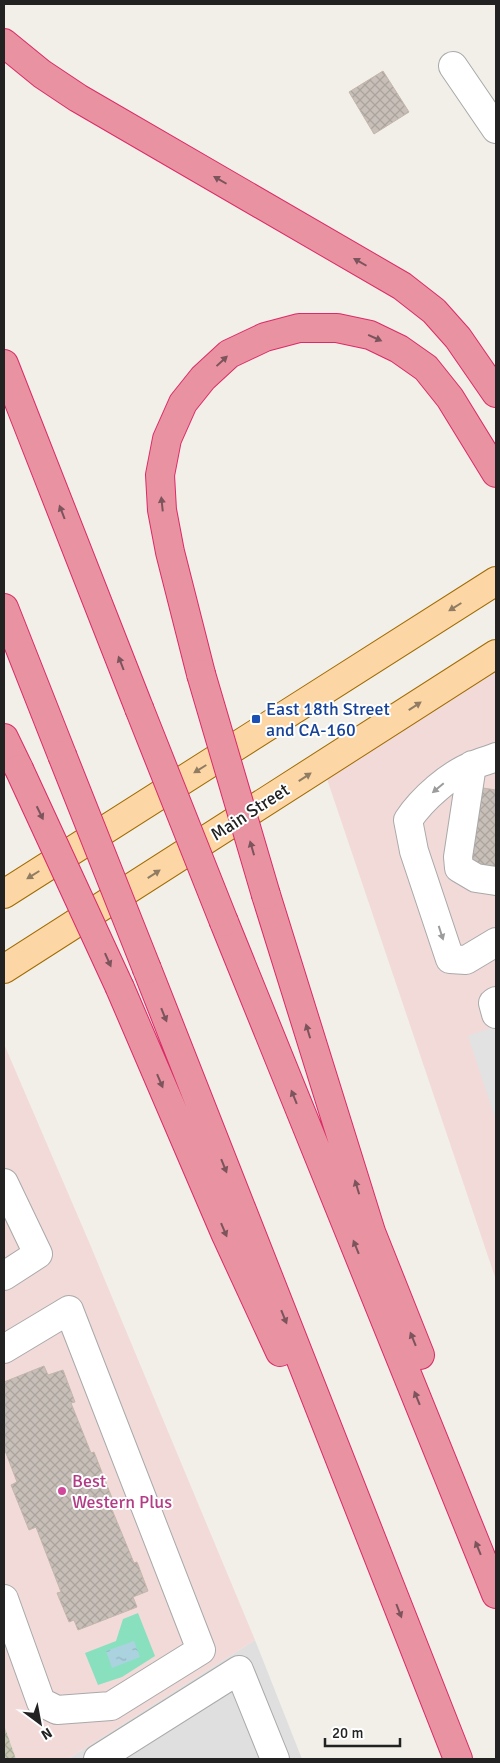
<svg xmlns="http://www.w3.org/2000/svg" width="500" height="1763" viewBox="0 0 500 1763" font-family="Signika,sans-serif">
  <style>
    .residential { fill: #e0dfdf }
    .commercial { fill: #f2dad9 }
    .construction { fill: url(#construction-cross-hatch) }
    .pitch { fill: #88e0be }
    .parking { fill: #e2e2e2 }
    .water { fill: url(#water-ripples) }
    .building { fill: url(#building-cross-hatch); stroke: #c4b6ab }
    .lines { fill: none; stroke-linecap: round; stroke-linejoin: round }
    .minor-casing { stroke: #a9a9a9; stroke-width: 30 }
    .major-casing { stroke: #a06b00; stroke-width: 30 }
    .highway-casing { stroke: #dc2a67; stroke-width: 30 }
    .minor { stroke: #fff; stroke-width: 28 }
    .major { stroke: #fcd6a4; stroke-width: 28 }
    .highway { stroke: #e892a2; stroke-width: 28 }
    .highway-bridge-casing { stroke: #dc2a67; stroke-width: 30; stroke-linecap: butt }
    .highway-bridge { stroke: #e892a2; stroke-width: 28 }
    .oneway { fill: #7b545c }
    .oneway2 { fill: #8f7c63 }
    .oneway3 { fill: #9c9c9c }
    .transit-dot { fill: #1a4fb4; stroke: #fff; stroke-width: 2 }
    .hotel-dot { fill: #d1479c; stroke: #fff; stroke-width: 2 }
    .labels { text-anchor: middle; stroke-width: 4; stroke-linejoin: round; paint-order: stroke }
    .transit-label { font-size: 18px; fill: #164399; stroke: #fff; text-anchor: start }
    .street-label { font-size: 18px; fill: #222; stroke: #fff }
    .hotel-label { font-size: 18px; fill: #b23c85; stroke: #fff; text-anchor: start }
  </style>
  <defs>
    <pattern id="construction-cross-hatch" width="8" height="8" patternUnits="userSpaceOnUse" patternTransform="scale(1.25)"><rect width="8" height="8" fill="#c7c7b4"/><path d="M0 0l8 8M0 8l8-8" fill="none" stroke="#abab9a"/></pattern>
    <pattern id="water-ripples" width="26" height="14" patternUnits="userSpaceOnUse" patternTransform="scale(1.25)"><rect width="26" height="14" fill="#aad3df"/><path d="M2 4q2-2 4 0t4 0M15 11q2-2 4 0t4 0" fill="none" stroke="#92b5bf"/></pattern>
    <pattern id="building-cross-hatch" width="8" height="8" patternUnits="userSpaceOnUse" patternTransform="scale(1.25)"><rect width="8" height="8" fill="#c7bfb8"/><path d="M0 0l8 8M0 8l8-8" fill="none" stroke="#aba49e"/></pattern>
  </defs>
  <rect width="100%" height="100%" fill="#f2efe9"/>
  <path class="residential" d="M255 1640 302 1759H68Z"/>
  <path class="commercial" d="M496 670V1280L327 779Z
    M4 1044 89 1242 255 1640 68 1759H16L4 1725Z"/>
  <path class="construction" d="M4 1725 16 1759H4Z"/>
  <path class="pitch" d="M138 1613 155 1656 122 1677 98 1685 85 1653 116 1641 123 1619Z"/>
  <path class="parking" d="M496 1026V1121L468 1036Z"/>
  <path class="water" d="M134 1641 140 1657 112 1668 106 1651Z"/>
  <path class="building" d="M383 71 409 112 374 134 349 92Z
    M483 788 496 790V869L467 862Z
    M44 1366 48 1375 63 1370 75 1402 71 1403 91 1453 94 1452 112 1498 108 1500 134 1563 137 1562 148 1591 133 1597 137 1607 78 1630 74 1620 69 1622 57 1593 61 1592 36 1527 29 1530 11 1485 17 1482 4 1448V1382Z"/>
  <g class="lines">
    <defs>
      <path id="minor" d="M453 66 496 129
        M496 757C489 760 481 762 474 765 450 774 422 799 408 820L414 851 450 959 466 960 496 942
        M472 765 458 857 459 868 476 878 496 881
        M496 1001 493 1003 496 1014
        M4 1183 38 1254 4 1276
        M4 1349 69 1310 201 1650 111 1706 57 1710 41 1702 4 1599
        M98 1759 239 1670 275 1759"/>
      <path id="major" d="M4 894 496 581
        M4 969 496 654"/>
      <path id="highway" d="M4 43 42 74 78 98 402 286 434 311 458 338 496 393
        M4 364 139 708
        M4 608 62 755
        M201 674 170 552 162 510 160 475 167 439 183 403 203 378 229 354 265 337 299 328H337L370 335 399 349 426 368 450 398 496 473
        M4 738 19 769
        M266 895 371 1232 420 1355
        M224 922 496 1594
        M147 969 458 1759
        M120 988 226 1235 280 1352"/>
    </defs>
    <use href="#minor" class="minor-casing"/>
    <use href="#major" class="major-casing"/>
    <use href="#highway" class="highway-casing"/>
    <use href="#minor" class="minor"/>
    <use href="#major" class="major"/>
    <use href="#highway" class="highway"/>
    <defs>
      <path id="highway-bridge" d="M201 674 266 895
        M139 708 224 922
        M62 755 147 969
        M19 769 120 988"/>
    </defs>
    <use href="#highway-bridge" class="highway-bridge-casing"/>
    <use href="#highway-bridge" class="highway-bridge"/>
  </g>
  <defs><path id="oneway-solid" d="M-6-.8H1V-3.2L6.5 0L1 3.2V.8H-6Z" transform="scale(1.25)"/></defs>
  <g class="oneway">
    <use href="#oneway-solid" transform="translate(220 180) rotate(-150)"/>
    <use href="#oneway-solid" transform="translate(360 262) rotate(-150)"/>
    <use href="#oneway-solid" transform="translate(375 338) rotate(24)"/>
    <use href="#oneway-solid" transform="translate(222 361) rotate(-43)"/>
    <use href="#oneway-solid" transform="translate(162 504) rotate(-96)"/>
    <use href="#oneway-solid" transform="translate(62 512) rotate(-111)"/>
    <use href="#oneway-solid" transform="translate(121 663) rotate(-111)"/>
    <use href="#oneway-solid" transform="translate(40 813) rotate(64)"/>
    <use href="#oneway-solid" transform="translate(252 848) rotate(-106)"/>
    <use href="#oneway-solid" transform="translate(108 960) rotate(66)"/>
    <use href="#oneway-solid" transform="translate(164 1015) rotate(68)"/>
    <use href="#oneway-solid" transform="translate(308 1031) rotate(-107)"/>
    <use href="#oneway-solid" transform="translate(160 1081) rotate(67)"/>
    <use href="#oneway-solid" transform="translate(294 1097) rotate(-112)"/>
    <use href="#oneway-solid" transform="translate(224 1166) rotate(68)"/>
    <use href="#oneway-solid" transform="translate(357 1187) rotate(-107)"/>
    <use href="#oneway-solid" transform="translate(224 1230) rotate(67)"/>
    <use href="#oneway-solid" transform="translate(356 1247) rotate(-112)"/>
    <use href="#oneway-solid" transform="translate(284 1317) rotate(68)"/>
    <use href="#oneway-solid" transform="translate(413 1339) rotate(-112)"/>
    <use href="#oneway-solid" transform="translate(417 1398) rotate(-112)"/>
    <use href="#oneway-solid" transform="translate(478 1548) rotate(-112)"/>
    <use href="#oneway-solid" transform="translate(399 1611) rotate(69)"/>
  </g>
  <g class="oneway2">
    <use href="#oneway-solid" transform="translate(455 607) rotate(148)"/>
    <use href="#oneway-solid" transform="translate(415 706) rotate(-33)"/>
    <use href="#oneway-solid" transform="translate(200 769) rotate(148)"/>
    <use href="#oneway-solid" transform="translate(305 777) rotate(-33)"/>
    <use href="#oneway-solid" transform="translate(154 874) rotate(-33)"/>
    <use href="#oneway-solid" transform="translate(33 875) rotate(148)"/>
  </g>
  <g class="oneway3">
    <use href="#oneway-solid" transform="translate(438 788) rotate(140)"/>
    <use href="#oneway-solid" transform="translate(441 933) rotate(72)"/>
  </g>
  <rect class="transit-dot" x="251" y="714" width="10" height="10" rx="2.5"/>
  <circle class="hotel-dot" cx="62" cy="1491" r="5"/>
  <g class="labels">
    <g class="transit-label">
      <text x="266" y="715">East 18th Street<tspan x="266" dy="21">and CA-160</tspan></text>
    </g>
    <g class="street-label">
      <text transform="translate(250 812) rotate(-33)" y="6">Main Street</text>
    </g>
    <g class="hotel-label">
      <text x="72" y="1487">Best<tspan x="72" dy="21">Western Plus</tspan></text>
    </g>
  </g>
  <rect width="500" height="1763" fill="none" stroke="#222222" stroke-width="10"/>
  <g transform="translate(40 1723) rotate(148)" stroke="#ffffff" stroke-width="4" paint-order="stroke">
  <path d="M0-4L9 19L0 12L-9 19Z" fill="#222222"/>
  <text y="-8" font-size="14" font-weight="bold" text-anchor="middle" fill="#222222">N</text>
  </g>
  <path d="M325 1738v8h75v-8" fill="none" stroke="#222222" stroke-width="2.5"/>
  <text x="332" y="1738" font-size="15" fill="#222222" stroke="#ffffff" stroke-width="4" paint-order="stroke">20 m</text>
</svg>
